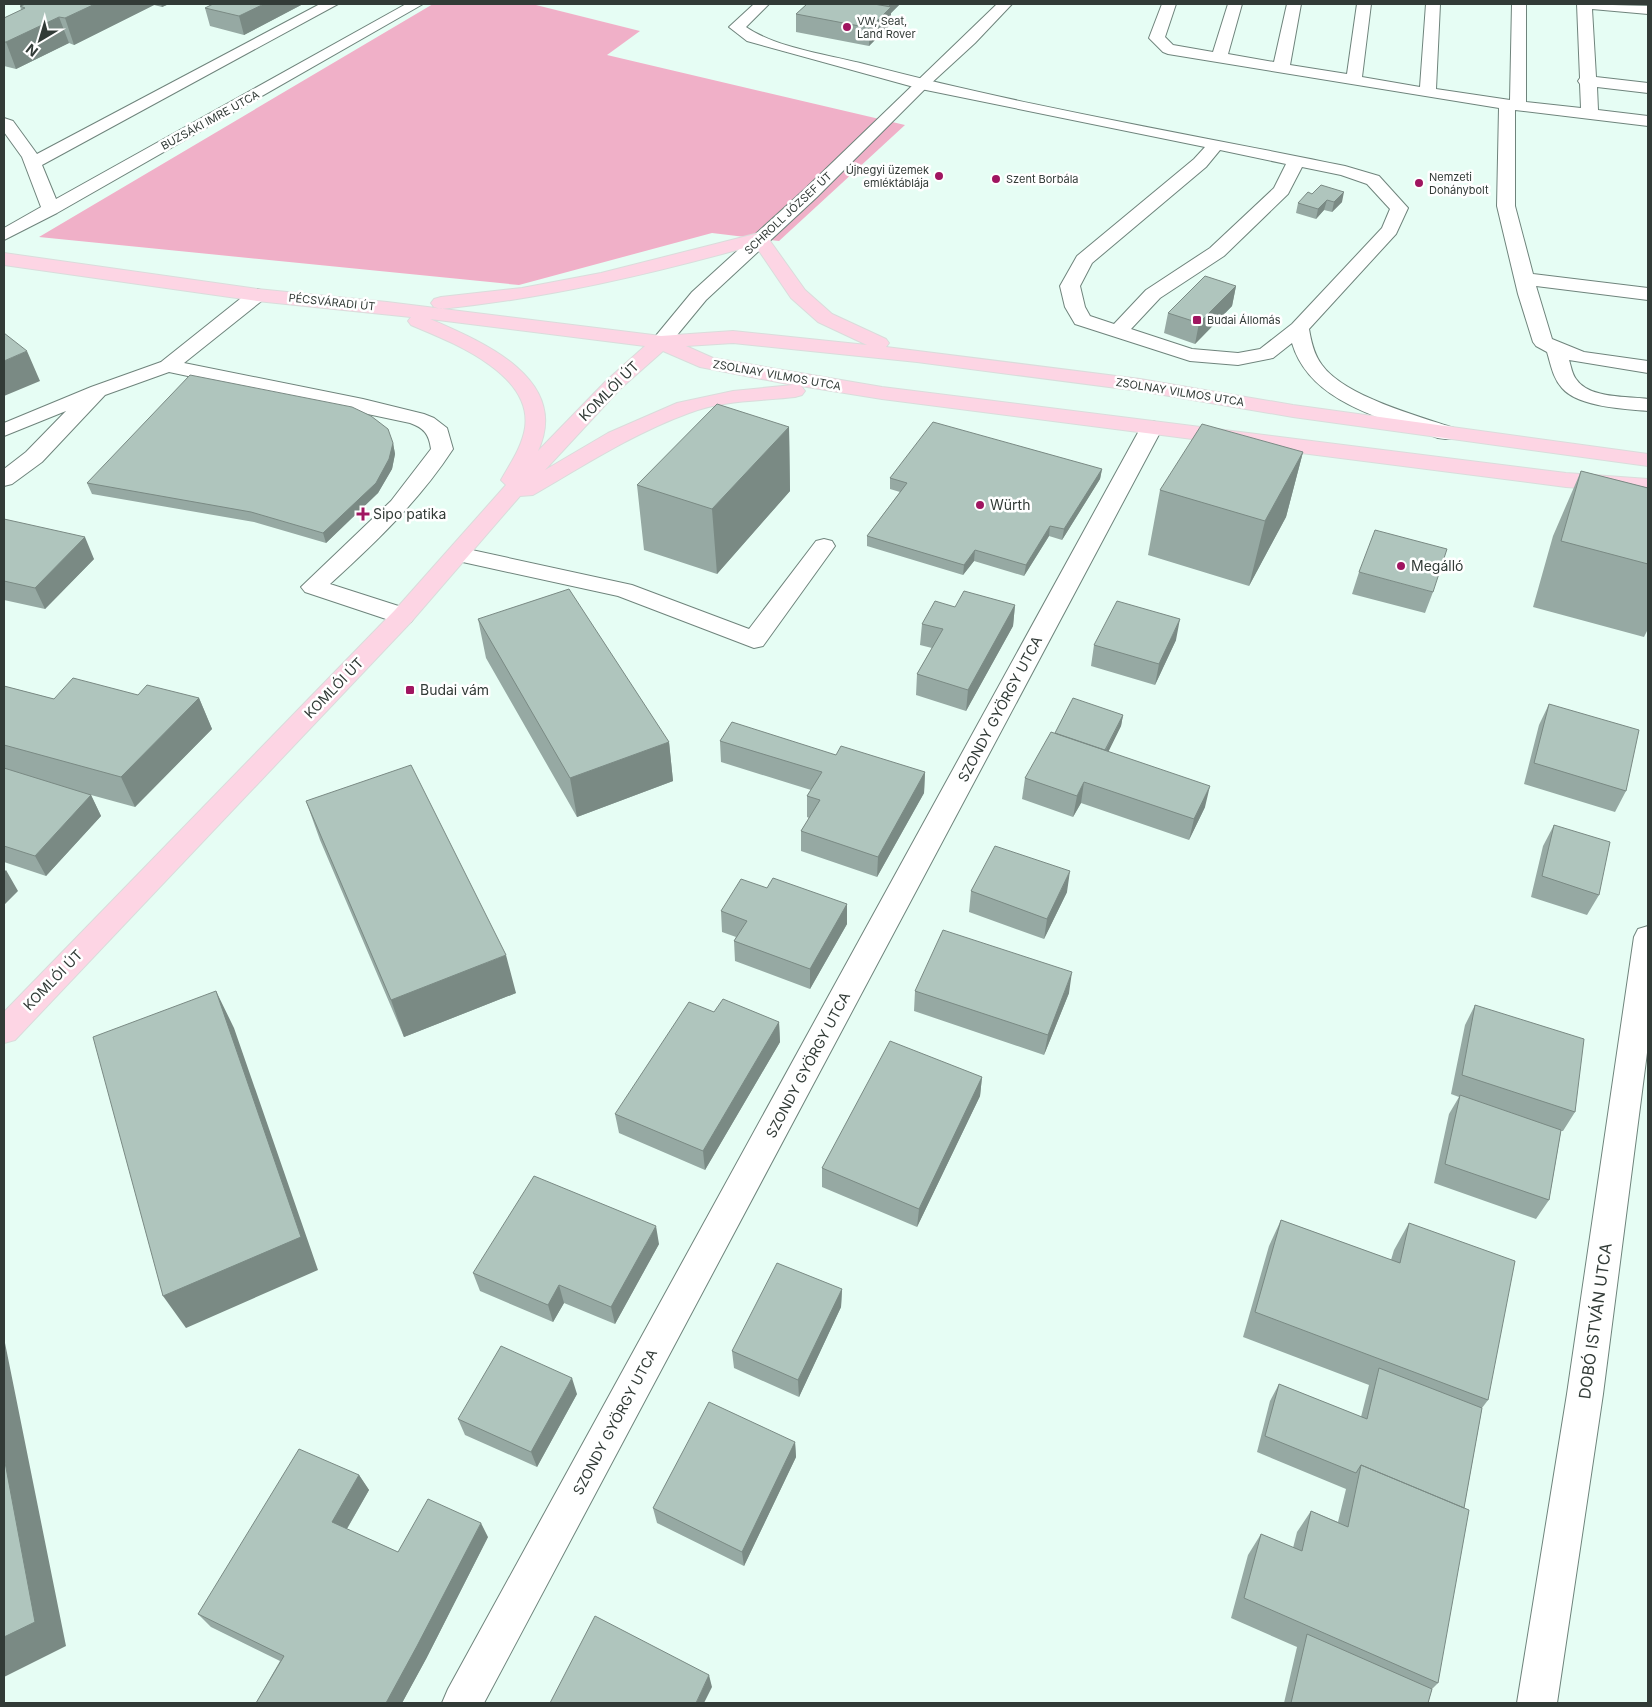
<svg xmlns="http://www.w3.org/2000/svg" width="1652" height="1707" viewBox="0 0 1652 1707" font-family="Inter,sans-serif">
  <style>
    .green { fill: #f0b0c8 }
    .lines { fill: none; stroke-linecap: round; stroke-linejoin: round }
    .lane-casing { stroke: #6f847c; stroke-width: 2 }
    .street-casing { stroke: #6f847c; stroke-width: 2 }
    .secondary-casing { stroke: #6f847c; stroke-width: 2 }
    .primary-casing { stroke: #dadcdb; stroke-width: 2 }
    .lane { fill: #fff; fill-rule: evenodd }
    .street { fill: #fff; fill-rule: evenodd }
    .secondary { fill: #fff; fill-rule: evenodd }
    .primary { fill: #fdd5e4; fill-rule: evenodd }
    .wall { fill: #96a9a3 }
    .shaded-wall { fill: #7a8a84 }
    .building { fill: #afc5bd; stroke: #7a8a84 }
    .poi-dot { fill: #a01560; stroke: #fff; stroke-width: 2 }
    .labels { text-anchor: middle; stroke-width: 5; stroke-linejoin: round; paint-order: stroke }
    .far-poi-label { font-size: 11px; fill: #323b37; stroke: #fff; text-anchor: start }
    .far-street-label { font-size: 11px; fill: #323b37; stroke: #fff }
    .street-label { font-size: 14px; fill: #323b37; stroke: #fff }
    .poi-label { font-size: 14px; fill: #323b37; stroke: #fff; text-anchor: start }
    .near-street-label { font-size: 16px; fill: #323b37; stroke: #fff }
  </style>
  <rect width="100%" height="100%" fill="#e6fdf4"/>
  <path class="green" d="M433 4H532L640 31 607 55 905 125 779 241 712 233 519 285 39 237Z"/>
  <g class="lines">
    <defs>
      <path id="lane" d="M754 4H769L746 27C776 48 829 55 864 64 1022 106 1185 133 1345 166L1379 176 1408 208 1396 234 1309 329C1311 341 1314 355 1322 365 1344 396 1418 416 1454 428L1457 433 1454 438 1446 439 1438 438C1386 419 1310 404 1292 343L1273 358 1238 365 1190 361 1075 324 1065 307 1060 286 1077 256 1194 159 1205 147 921 89 747 41 729 27ZM1220 150 1286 164 1274 188 1210 248 1146 290 1114 324 1090 316 1085 307 1080 286 1092 263 1206 167ZM1302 167 1341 175 1367 184 1390 209 1382 228 1292 324 1260 349 1238 353 1192 349 1131 329 1160 298 1224 256 1288 194Z
        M1162 4H1176L1165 37 1173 45 1213 52 1228 4H1242L1228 54 1274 62 1287 4H1301L1290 65 1347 74 1357 4H1371L1362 77 1420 87 1426 4H1440L1436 89 1510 100 1512 4H1526V102L1581 108 1580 84 1578 81 1580 78 1577 4 1648 6V14L1592 9 1596 77 1648 83V93L1597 87 1598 110 1648 116V126L1515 110V206L1533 274 1648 288V300L1536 286 1552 339 1584 352 1648 361V373L1569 360C1571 366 1572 374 1576 379 1589 399 1628 396 1648 399V411C1625 409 1578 407 1562 388 1553 378 1551 365 1547 352L1536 346 1533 342 1518 294 1497 206 1499 108 1168 54 1163 52 1149 38Z
        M257 289 264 291 267 295 264 299 184 363 363 399 424 414 434 418 447 428 453 449C419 501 376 542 330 584L411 610 415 616 411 622 403 624 395 622 305 592 301 587 391 501 431 449C429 434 424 428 410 423L169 372 105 395 42 462 12 484 4 486V469L26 452 66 411 4 436V423L91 387 161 362 250 291Z"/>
      <path id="street" d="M320 4H338L42 165 56 199 406 4H423L57 213 4 240V228L41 207 22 157 4 132V118L13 121 37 154Z
        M1152 421 1159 423 1163 427 484 1703H442L448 1689 1141 427 1145 423Z
        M824 539 832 541 835 546 763 646 754 648 618 596 458 561 450 559 446 554 450 549 458 547 632 585 749 629 816 541Z
        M1648 926V1045L1603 1394 1557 1703H1517L1567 1394 1634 937 1638 929Z"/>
      <path id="secondary" d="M997 4H1012L975 43 927 87 817 197 706 300 668 346H654L651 342 654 338 692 292 805 189Z"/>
      <path id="primary" d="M759 233 765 234 805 290 832 314 886 339 889 343 886 347 1140 379 1293 405 1648 454V466L1293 417 1140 391 917 362 733 343 686 346 713 358 882 387 1566 473 1648 479V493L1566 487 882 399 801 386 805 391 802 395 795 397C761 401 722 400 689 413 634 433 583 466 533 495L520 496 411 622 15 1040 4 1043V1012L395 610 506 485 501 480C510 464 522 447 525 428 533 373 451 342 411 325L408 321 411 317 257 301 4 265V253L257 289 387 302 661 336 733 331 867 345 818 322 791 298 755 245C651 274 548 298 441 309L434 307 431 303 434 299 441 297 522 288 601 273ZM430 319 645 346 606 381 538 451C571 379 483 342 430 319ZM663 351 700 367 793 385 733 391 677 403 608 433 545 470 620 389Z"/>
    </defs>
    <use href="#lane" class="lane-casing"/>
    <use href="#street" class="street-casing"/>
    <use href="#secondary" class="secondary-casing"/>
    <use href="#primary" class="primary-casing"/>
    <use href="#lane" class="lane"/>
    <use href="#street" class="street"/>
    <use href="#secondary" class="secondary"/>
    <use href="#primary" class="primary"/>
  </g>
  <path class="wall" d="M26 4H169L162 7 154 5 74 45 69 43 16 69 4 66V18L21 10 20 6Z
    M303 4 244 35 210 26 205 8Z
    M807 4H900L891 13 890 25 869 46 796 32V14Z
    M1312 194 1342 202 1332 212 1324 210 1316 219 1296 213 1298 203Z
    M1236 286 1232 306 1195 344 1164 333 1168 313Z
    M789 427 790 491 717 574 644 550 637 485Z
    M393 443 395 454 392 469 378 493 326 543 254 522 92 494 87 483Z
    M1303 452 1286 517 1249 586 1148 555 1160 490Z
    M1102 469 1100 479 1062 540 1049 536 1024 576 974 561 963 575 867 546V536L900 492 890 489V478Z
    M1581 471 1648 488V629L1644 637 1533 607 1553 536Z
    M4 519 94 559 45 609 4 600Z
    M1359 572 1433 592 1425 613 1352 594Z
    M1015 605 1013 626 966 711 916 695 917 674 932 648 920 645 922 624 955 607Z
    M478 619 669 742 673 781 577 817 486 658Z
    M1176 640 1155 685 1091 666 1094 645Z
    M4 686 54 699 138 695 199 698 212 729 135 807 91 795 101 816 46 876 4 862Z
    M1549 704 1626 791 1615 812 1524 784 1539 725Z
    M1123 715 1121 726 1108 751 1205 807 1189 840 1081 803 1073 817 1022 799 1025 778 1055 733Z
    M720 741 836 755 925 772 924 793 877 877 801 851V831L809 818 807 817V796L811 790 721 762Z
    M306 801 516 993 404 1037 320 840Z
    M1554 825 1599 895 1587 915 1531 897 1543 846Z
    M971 891 1067 892 1044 939 969 912Z
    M847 904V924L810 989 735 961 734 941 736 937 722 932 721 911Z
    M915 991 1069 993 1044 1055 914 1011Z
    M1475 1005 1575 1112 1563 1131H1561L1549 1200 1536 1219 1434 1183 1449 1114 1459 1097 1451 1094 1465 1025Z
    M714 1012 779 1022 780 1042 705 1170 619 1133 615 1114Z
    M982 1077 980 1096 917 1227 822 1187V1168Z
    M1281 1220 1391 1260 1394 1250 1409 1223 1488 1400 1482 1408 1464 1508 1438 1683 1432 1689 1428 1703H1284L1297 1647 1231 1618 1248 1555 1261 1534 1293 1548 1297 1532 1311 1511 1338 1522 1346 1489 1257 1452 1270 1401 1279 1384 1361 1417 1369 1385 1243 1337 1269 1246Z
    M659 1244 615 1324 564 1303 553 1322 480 1291 473 1273Z
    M842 1289 841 1307 799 1397 734 1368 732 1351Z
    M577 1394 537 1467 465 1435 458 1419Z
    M795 1442 796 1457 744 1566 657 1523 653 1508Z
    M359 1475 369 1490 347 1529 398 1552 488 1537 426 1659 402 1703H256L280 1661 211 1627 198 1614Z"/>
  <path class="shaded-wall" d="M95 4H154V5L74 45 65 18Z
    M161 4H169L162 7Z
    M264 4H303L244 35 239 16Z
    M889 4H900L891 13 890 25 869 46 870 28 889 9Z
    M59 17 69 43 16 69 6 42Z
    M1344 192 1342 202 1332 212 1334 202Z
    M1327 200 1324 210 1316 219 1318 209Z
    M1236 286 1232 306 1195 344 1199 323Z
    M27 351 40 381 4 396V361Z
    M789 427 790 491 717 574 712 509Z
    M393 443 395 454 392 469 378 493 326 543 323 533Z
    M1303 452 1286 517 1249 586 1265 521Z
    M1102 469 1100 479 1062 540 1064 529Z
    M1050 526 1049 536 1024 576 1026 565Z
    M85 537 94 559 45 609 35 588Z
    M975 550 974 561 963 575 964 565Z
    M1015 605 1013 626 966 711 968 690Z
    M1180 619 1176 640 1155 685 1159 664Z
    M199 698 212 729 135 807 121 777Z
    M1123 715 1121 726 1099 771 1101 760Z
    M669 742 673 781 577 817 570 778Z
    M925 772 924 793 877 877 878 857Z
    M1084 782 1081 803 1073 817 1077 796Z
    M1210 786 1205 807 1189 840 1194 819Z
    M91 795 101 816 46 876 35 856Z
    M6 870 18 891 4 905V872Z
    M1070 871 1067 892 1044 939 1047 919Z
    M847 904V924L810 989V969Z
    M506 955 516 993 404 1037 391 1000Z
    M1072 972 1069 993 1044 1055 1048 1035Z
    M216 991 234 1028 318 1270 186 1328 163 1296Z
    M779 1022 780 1042 705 1170 703 1151Z
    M982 1077 980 1096 917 1227 919 1209Z
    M656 1226 659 1244 615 1324 611 1307Z
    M559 1285 564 1303 553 1322 548 1305Z
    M842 1289 841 1307 799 1397 798 1380Z
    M4 1338 66 1646 4 1677Z
    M572 1378 577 1394 537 1467 531 1452Z
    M795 1442 796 1457 744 1566 742 1552Z
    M359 1475 369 1490 342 1537 332 1522Z
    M481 1523 488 1537 426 1659 402 1703H386Z
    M709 1675 712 1687 704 1703H696Z"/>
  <path class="building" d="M26 4H95L65 18 59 17 6 42H4V18L25 8 20 6Z
    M213 4H264L239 16 205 8Z
    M807 4H874L891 7 870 28 796 14Z
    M1321 185 1344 192 1334 202 1327 200 1318 209 1298 203 1308 192 1312 194Z
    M1205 276 1236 286 1199 323 1168 313Z
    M4 333 27 351 4 361Z
    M190 375 352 407 371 416 388 429 393 443 389 459 376 483 323 533 251 512 87 483Z
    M717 404 789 427 712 509 637 485Z
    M933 422 1102 469 1064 529 1050 526 1026 565 975 550 964 565 867 536 907 483 890 478Z
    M1202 424 1303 452 1265 521 1160 490Z
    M1581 471 1648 488V564L1561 541Z
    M4 519 85 537 35 588 4 581Z
    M1375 530 1447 549 1433 592 1359 572Z
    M569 589 669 742 570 778 478 619Z
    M964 591 1015 605 968 690 917 674 943 629 922 624 935 601 955 607Z
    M1117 601 1180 619 1159 664 1094 645Z
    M73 678 138 695 147 685 199 698 121 777 4 745V686L54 699Z
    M1073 698 1123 715 1105 750 1055 733Z
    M1549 704 1639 730 1626 791 1534 763Z
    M732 722 836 755 841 746 925 772 878 857 801 831 820 800 807 796 822 772 720 741Z
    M1051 732 1210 786 1194 819 1084 782 1077 796 1025 778Z
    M411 765 506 955 391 1000 306 801Z
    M4 768 91 795 35 856 4 846Z
    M1554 825 1610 842 1599 895 1542 876Z
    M995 846 1070 871 1047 919 971 891Z
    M773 878 847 904 810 969 734 941 747 921 721 911 741 879 767 888Z
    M943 930 1072 972 1048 1035 915 991Z
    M216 991 301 1237 163 1296 93 1037Z
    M723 999 779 1022 703 1151 615 1114 689 1002 714 1012Z
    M1475 1005 1584 1039 1575 1112 1462 1075Z
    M890 1041 982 1077 919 1209 822 1168Z
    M1460 1095 1561 1130 1549 1200 1445 1164Z
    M534 1176 656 1226 611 1307 559 1285 548 1305 473 1273Z
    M1281 1220 1400 1263 1409 1223 1515 1261 1488 1400 1255 1312Z
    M777 1263 842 1289 798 1380 732 1351Z
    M501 1346 572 1378 531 1452 458 1419Z
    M1379 1368 1482 1408 1464 1508 1361 1465 1356 1473 1265 1436 1279 1384 1367 1419Z
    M709 1402 795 1442 742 1552 653 1508Z
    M299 1449 359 1475 332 1522 398 1552 428 1499 481 1523 417 1646 386 1703H256L284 1656 198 1614Z
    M4 1457 35 1622 4 1637Z
    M1361 1465 1469 1510 1438 1683 1244 1598 1261 1534 1302 1551 1311 1511 1348 1527Z
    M595 1616 709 1675 696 1703H550Z
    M1307 1634 1432 1689 1428 1703H1291Z"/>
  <g class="poi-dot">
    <circle cx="847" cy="27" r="5"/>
    <circle cx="939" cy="176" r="5"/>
    <circle cx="996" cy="179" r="5"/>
    <circle cx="1419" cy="183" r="5"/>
    <rect x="1192" y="315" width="10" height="10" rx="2.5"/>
    <circle cx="980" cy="505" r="5"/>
    <path d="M360.5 506.5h5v5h5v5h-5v5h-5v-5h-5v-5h5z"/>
    <circle cx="1401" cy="566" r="5"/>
    <rect x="405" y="685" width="10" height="10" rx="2.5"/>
  </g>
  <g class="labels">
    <g class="far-poi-label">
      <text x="857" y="25">VW, Seat,<tspan x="857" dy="13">Land Rover</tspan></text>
      <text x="929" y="174" text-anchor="end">Újhegyi üzemek<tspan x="929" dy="13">emléktáblája</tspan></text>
      <text x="1429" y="181">Nemzeti<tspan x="1429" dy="13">Dohánybolt</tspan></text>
      <text x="1006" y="183">Szent Borbála</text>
      <text x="1207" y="324">Budai Állomás</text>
    </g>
    <g class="far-street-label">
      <text transform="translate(210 120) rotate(-29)" y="4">BUZSÁKI IMRE UTCA</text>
      <text transform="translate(788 213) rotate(-43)" y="4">SCHROLL JÓZSEF ÚT</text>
      <text transform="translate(332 302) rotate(6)" y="4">PÉCSVÁRADI ÚT</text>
      <text transform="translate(777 375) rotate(10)" y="4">ZSOLNAY VILMOS UTCA</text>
      <text transform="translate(1180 392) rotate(9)" y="4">ZSOLNAY VILMOS UTCA</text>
    </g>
    <g class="street-label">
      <text transform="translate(609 391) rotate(-45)" y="5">KOMLÓI ÚT</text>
      <text transform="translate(334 688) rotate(-46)" y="5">KOMLÓI ÚT</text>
      <text transform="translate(1000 709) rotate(-62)" y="5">SZONDY GYÖRGY UTCA</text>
      <text transform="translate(53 980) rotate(-46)" y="5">KOMLÓI ÚT</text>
      <text transform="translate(808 1065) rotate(-62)" y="5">SZONDY GYÖRGY UTCA</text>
      <text transform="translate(615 1422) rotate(-62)" y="5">SZONDY GYÖRGY UTCA</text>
    </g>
    <g class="poi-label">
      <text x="990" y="510">Würth</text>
      <text x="373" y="519">Sipo patika</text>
      <text x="1411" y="571">Megálló</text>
      <text x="420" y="695">Budai vám</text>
    </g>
    <g class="near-street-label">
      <text transform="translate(1595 1321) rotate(-82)" y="6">DOBÓ ISTVÁN UTCA</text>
    </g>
  </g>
  <rect width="1652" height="1707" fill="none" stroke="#323b37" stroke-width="10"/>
  <g transform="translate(40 40) rotate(218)" stroke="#ffffff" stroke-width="4" paint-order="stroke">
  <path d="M0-4L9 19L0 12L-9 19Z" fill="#323b37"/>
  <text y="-8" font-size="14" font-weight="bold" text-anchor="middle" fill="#323b37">N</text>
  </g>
</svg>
